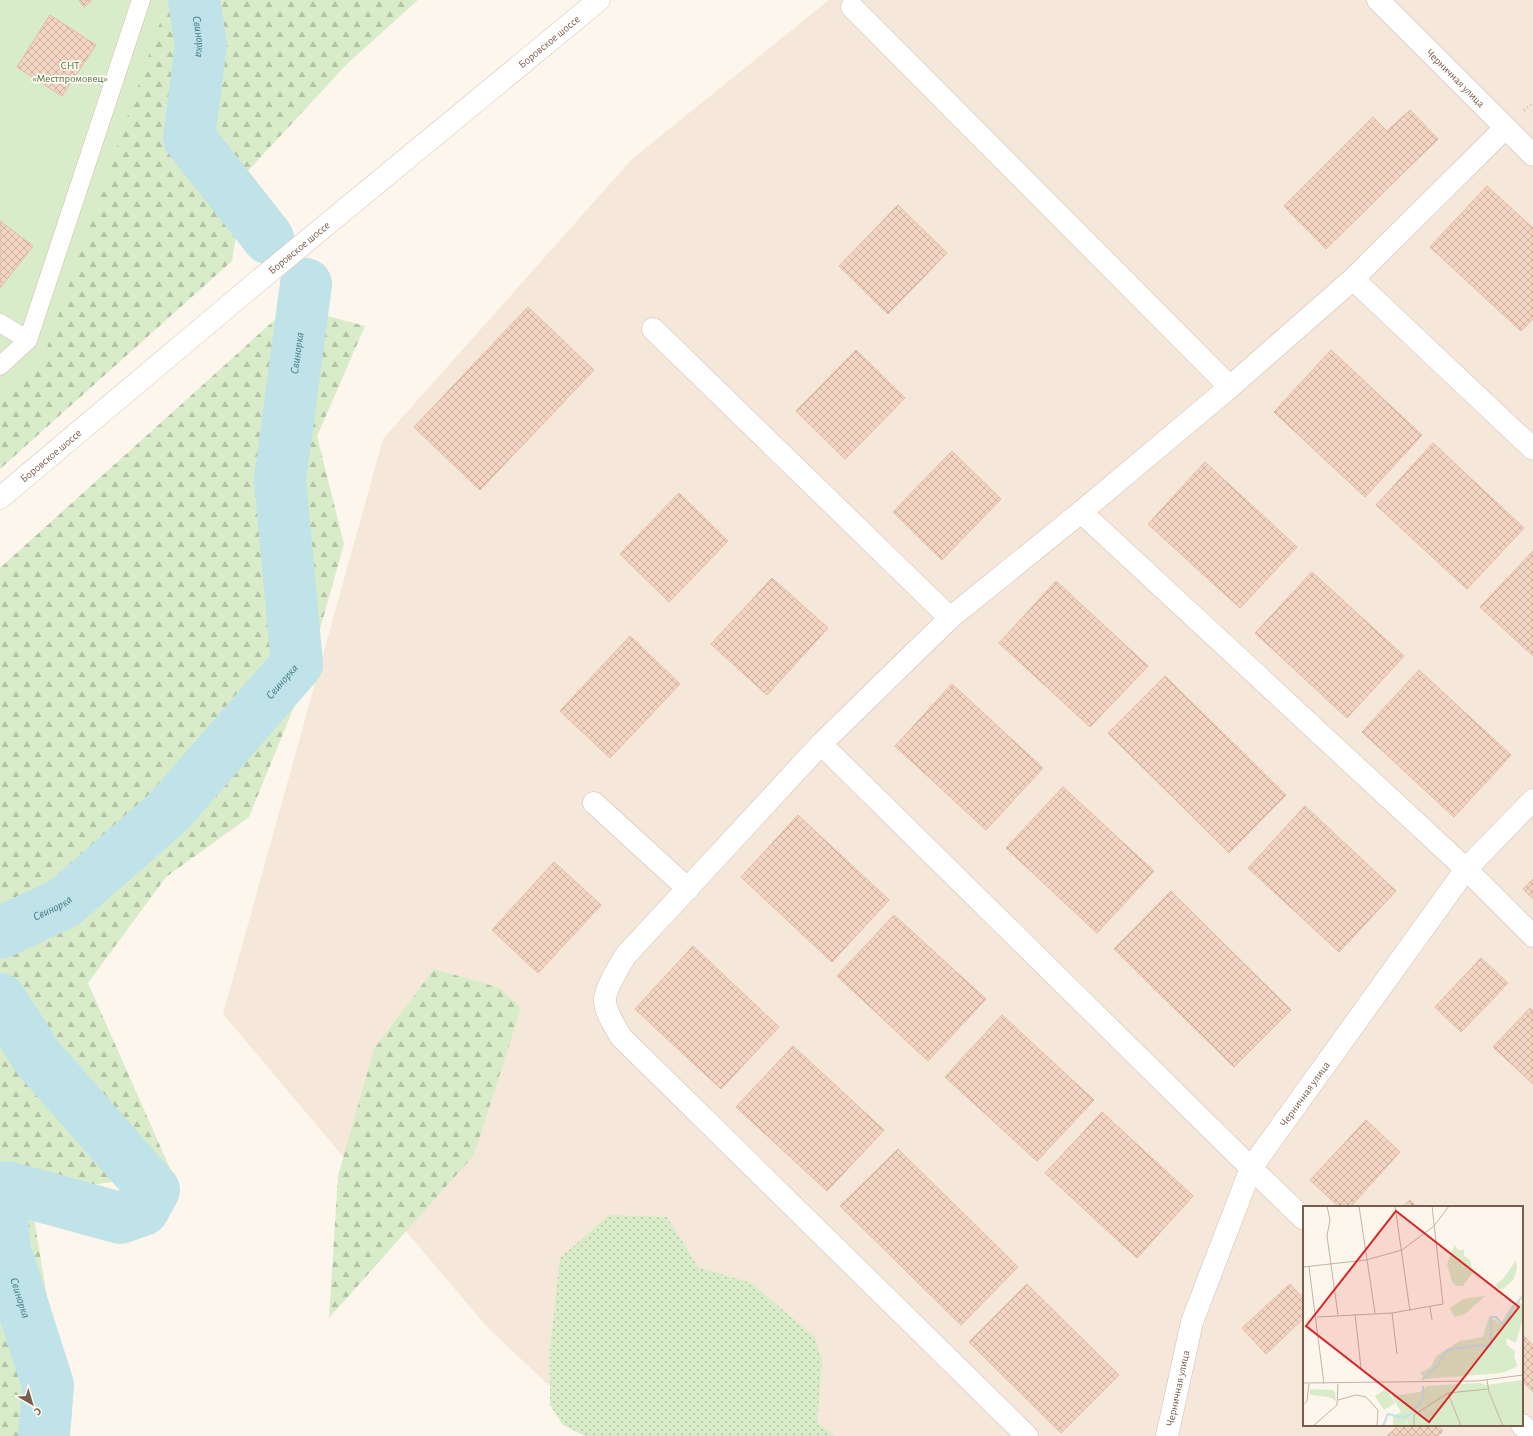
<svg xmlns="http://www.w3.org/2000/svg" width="1533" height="1436" viewBox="0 0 1533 1436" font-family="'Alegreya Sans',sans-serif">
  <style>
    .residential { fill: #f5e8da; fill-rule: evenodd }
    .grass { fill: url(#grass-dots) }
    .forest { fill: url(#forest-firs) }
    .garden { fill: #d8ecc9 }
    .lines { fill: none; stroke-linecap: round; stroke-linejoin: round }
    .river { stroke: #bfe3e8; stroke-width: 52 }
    .building { fill: url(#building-cross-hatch); stroke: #e6bba3 }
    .service-casing { stroke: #d1beb0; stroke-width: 19 }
    .minor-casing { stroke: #d1beb0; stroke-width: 23 }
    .secondary-casing { stroke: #d6c0b0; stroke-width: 23 }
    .path { stroke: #d9b8a5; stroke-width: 2.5; stroke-dasharray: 1 3; stroke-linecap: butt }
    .service { stroke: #fff; stroke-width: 18 }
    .minor { stroke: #fff; stroke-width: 22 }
    .secondary { stroke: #fff; stroke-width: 22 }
    .labels { text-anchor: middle; stroke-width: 3.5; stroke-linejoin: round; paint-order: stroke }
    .street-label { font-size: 11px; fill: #7a5c4d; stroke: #fffaf3 }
    .park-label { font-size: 11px; fill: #537a41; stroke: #fffaf3 }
    .water-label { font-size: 12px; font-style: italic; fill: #437c86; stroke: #fffaf3 }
    .inset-river { fill: none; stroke: #bfe3e8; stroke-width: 2 }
    .inset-road { fill: none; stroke: #c5b3a7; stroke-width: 1 }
    .view { fill: #d62828; fill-opacity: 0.15; stroke: #d62828; stroke-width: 2 }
    .inset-edge { fill: none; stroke: #7a5c4d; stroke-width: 2 }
  </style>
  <defs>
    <pattern id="grass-dots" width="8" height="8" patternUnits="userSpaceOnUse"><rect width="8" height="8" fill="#d8ecc9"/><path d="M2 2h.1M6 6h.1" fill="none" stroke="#b4c2a5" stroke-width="1.8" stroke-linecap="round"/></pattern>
    <pattern id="forest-firs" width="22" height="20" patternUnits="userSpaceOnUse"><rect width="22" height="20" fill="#d8ecc9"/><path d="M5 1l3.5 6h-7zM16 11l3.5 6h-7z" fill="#b4c2a5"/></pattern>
    <pattern id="building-cross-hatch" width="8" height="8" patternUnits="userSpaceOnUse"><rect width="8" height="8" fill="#f3d5c3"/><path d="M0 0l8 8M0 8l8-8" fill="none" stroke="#cab0a1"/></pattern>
  </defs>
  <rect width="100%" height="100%" fill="#fdf6ec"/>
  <path class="residential" d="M829 0H1533V1436H602L486 1326 223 1014 383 439 632 159ZM1304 1207H1522V1425H1304Z"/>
  <path class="grass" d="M609 1215 667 1217 698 1267 751 1283 815 1337 822 1361 817 1422 835 1436H585L563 1425 550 1405V1349L560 1258Z"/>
  <path class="forest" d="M161 0H418L347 64 246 173 232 261 0 469V380Z
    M290 306 365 326 317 436 344 544 307 675 249 817 166 877 88 983 172 1173 30 1194 59 1370 42 1436H0V568Z
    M434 969 500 988 521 1008 474 1155 329 1318 338 1176 374 1049Z"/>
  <path class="garden" d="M0 0H168L41 365 0 404Z"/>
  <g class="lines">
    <g class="river">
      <path id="s1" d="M194 0 201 45 189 138 268 238"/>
      <path id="s2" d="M0 933 64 903 168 812 297 664 280 480 306 284"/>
      <path id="s3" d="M0 999 38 1058 154 1190 143 1210 120 1218 7 1187 0 1196 5 1250 48 1385 44 1436"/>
    </g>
  </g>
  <path class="building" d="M79 0H92L84 7Z
    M50 15 96 45 62 96 17 67Z
    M1410 110 1438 139 1326 249 1284 206 1373 117 1387 131Z
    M1487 186 1533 228V319L1521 331 1430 247Z
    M898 205 947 253 888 314 839 266Z
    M0 221 33 246 0 288Z
    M528 307 594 370 480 490 414 427Z
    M856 350 905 398 845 459 796 411Z
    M1331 350 1422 435 1365 497 1274 412Z
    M1433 443 1524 528 1467 589 1376 505Z
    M952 451 1001 499 942 560 893 512Z
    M1205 462 1297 547 1240 608 1148 524Z
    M679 493 728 541 669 602 620 554Z
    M1533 551V656L1480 607Z
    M1312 572 1404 656 1347 718 1255 633Z
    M772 578 828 628 767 695 711 644Z
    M1056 581 1148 666 1090 727 999 643Z
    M630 636 680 684 610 758 560 711Z
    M1419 670 1511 755 1454 817 1362 732Z
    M1165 676 1286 795 1229 853 1108 733Z
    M952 684 1043 768 986 830 895 746Z
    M1063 787 1154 871 1097 933 1006 848Z
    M1305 806 1396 891 1339 952 1248 868Z
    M798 815 889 900 832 962 741 877Z
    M554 862 601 905 538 973 492 930Z
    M1533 879V899L1523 889Z
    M1171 891 1291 1010 1234 1067 1114 949Z
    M894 915 986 999 928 1061 837 976Z
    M693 946 779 1027 721 1089 635 1009Z
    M1481 958 1508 983 1461 1032 1435 1007Z
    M1530 1008 1533 1011V1084L1493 1047Z
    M1002 1015 1094 1100 1037 1161 945 1077Z
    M793 1046 884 1130 827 1191 736 1107Z
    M1102 1112 1193 1196 1137 1258 1045 1173Z
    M1366 1120 1400 1152 1350 1207H1339L1310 1180Z
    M898 1149 1018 1267 961 1325 840 1206Z
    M1410 1200 1417 1207H1402Z
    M1027 1284 1119 1375 1061 1433 969 1342Z
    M1290 1284 1304 1299V1318L1266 1354 1242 1328Z
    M1522 1334 1533 1345V1392L1522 1381Z
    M1399 1425H1437L1443 1431 1438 1436H1387Z"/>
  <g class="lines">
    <defs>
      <path id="service" d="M0 323 28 340
        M0 366 28 340 141 0"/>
      <g id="minor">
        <path id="s4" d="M1378 0 1533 155"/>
        <path d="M852 7 1230 387"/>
        <path d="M1353 279 1533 449"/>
        <path d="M653 329 950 618"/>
        <path d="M1081 512 1466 869 1533 936"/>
        <path d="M821 744 1251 1168 1304 1219"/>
        <path d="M594 803 688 889"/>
        <path d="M1522 1425 1533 1436"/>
        <path d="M1027 1436 621 1037C615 1026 605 1013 605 1000 605 988 620 965 626 955L821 744 950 618 1081 512 1230 387 1353 279 1505 128"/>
        <path id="s5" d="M1167 1436 1192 1322 1251 1168 1466 869 1533 800"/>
      </g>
      <g id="secondary">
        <path id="s6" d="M0 498 257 282 599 0"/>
      </g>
    </defs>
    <use href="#service" class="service-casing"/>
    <use href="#minor" class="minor-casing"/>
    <use href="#secondary" class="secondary-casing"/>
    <path class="path" d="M1524 110 1533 103"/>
    <use href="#service" class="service"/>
    <use href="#minor" class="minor"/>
    <use href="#secondary" class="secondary"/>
  </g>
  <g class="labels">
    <g class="street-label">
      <text dy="4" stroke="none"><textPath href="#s6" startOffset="714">Боровское шоссе</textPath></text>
      <text dy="4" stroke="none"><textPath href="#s4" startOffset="110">Черничная улица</textPath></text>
      <text dy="4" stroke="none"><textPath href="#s6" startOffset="390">Боровское шоссе</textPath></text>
      <text dy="4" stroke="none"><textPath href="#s6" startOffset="66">Боровское шоссе</textPath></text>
      <text dy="4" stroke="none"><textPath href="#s5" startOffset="373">Черничная улица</textPath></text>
      <text dy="4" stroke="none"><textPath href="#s5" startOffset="49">Черничная улица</textPath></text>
    </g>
    <g class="park-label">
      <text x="70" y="69">СНТ<tspan x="70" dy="13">«Местпромовец»</tspan></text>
    </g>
    <g class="water-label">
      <text dy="4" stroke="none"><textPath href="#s1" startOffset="37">Свинорка</textPath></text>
      <text dy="4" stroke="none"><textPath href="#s2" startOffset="718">Свинорка</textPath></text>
      <text dy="4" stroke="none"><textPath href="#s2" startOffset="382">Свинорка</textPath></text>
      <text dy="4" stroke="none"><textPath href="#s2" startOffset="58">Свинорка</textPath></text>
      <text dy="4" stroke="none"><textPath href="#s3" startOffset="526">Свинорка</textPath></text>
    </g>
  </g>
  <g transform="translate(1303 1206)">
    <rect width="220" height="220" fill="#fdf6ec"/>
    <path d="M152 39 155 44H161V50L167 54 170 66 160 80H153L149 76 144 58Z" fill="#d8ecc9"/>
    <path d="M213 54 214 63 210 74 200 83H195L193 78 200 73ZM182 90 162 108 152 111 148 105 147 102 160 93ZM216 95 220 101V112L213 137 203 132 204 139 212 145 211 151 215 160 199 167 122 173 117 167 128 161 133 150 157 135 180 131 186 111 198 118 207 102ZM176 177 182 178 179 183 119 201 108 210 101 220H90V210L98 206 89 190 117 186 124 180ZM7 183 29 184 32 186 33 195 26 191 7 189Z" fill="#d8ecc9"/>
    <path d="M220 174V220H102L111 206 146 184ZM83 183 92 197 81 204 72 190Z" fill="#d8ecc9"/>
    <path class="inset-river" d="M119 174 134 160 144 144 177 139 188 142V111H193L201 120 209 102 220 90M80 220 85 208 100 212 109 207 120 193V180"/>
    <path class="inset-road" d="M24 0 27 14 24 30 35 109M56 0 72 107M92 0 107 105M0 61 63 54 99 44 131 20 146 0M6 61 21 178M127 101 129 114M89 107 94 148M52 108 58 162M14 111 89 107 140 98 129 0M184 174 186 186 200 220M0 177 174 175 220 169M145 187 158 220M35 194 53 189 63 191 75 204 74 220M0 199 4 195 6 178M10 220 34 199 35 178M111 220V209L145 187 185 183"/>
    <path class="view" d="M93 5 216 101 126 216 3 120Z"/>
    <rect width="220" height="220" class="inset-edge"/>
  </g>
  <g transform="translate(32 1404) rotate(142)" stroke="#fffaf3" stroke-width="3" paint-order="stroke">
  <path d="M0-3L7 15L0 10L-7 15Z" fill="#7a5c4d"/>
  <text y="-6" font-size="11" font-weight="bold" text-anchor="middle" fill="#7a5c4d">С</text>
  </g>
</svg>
